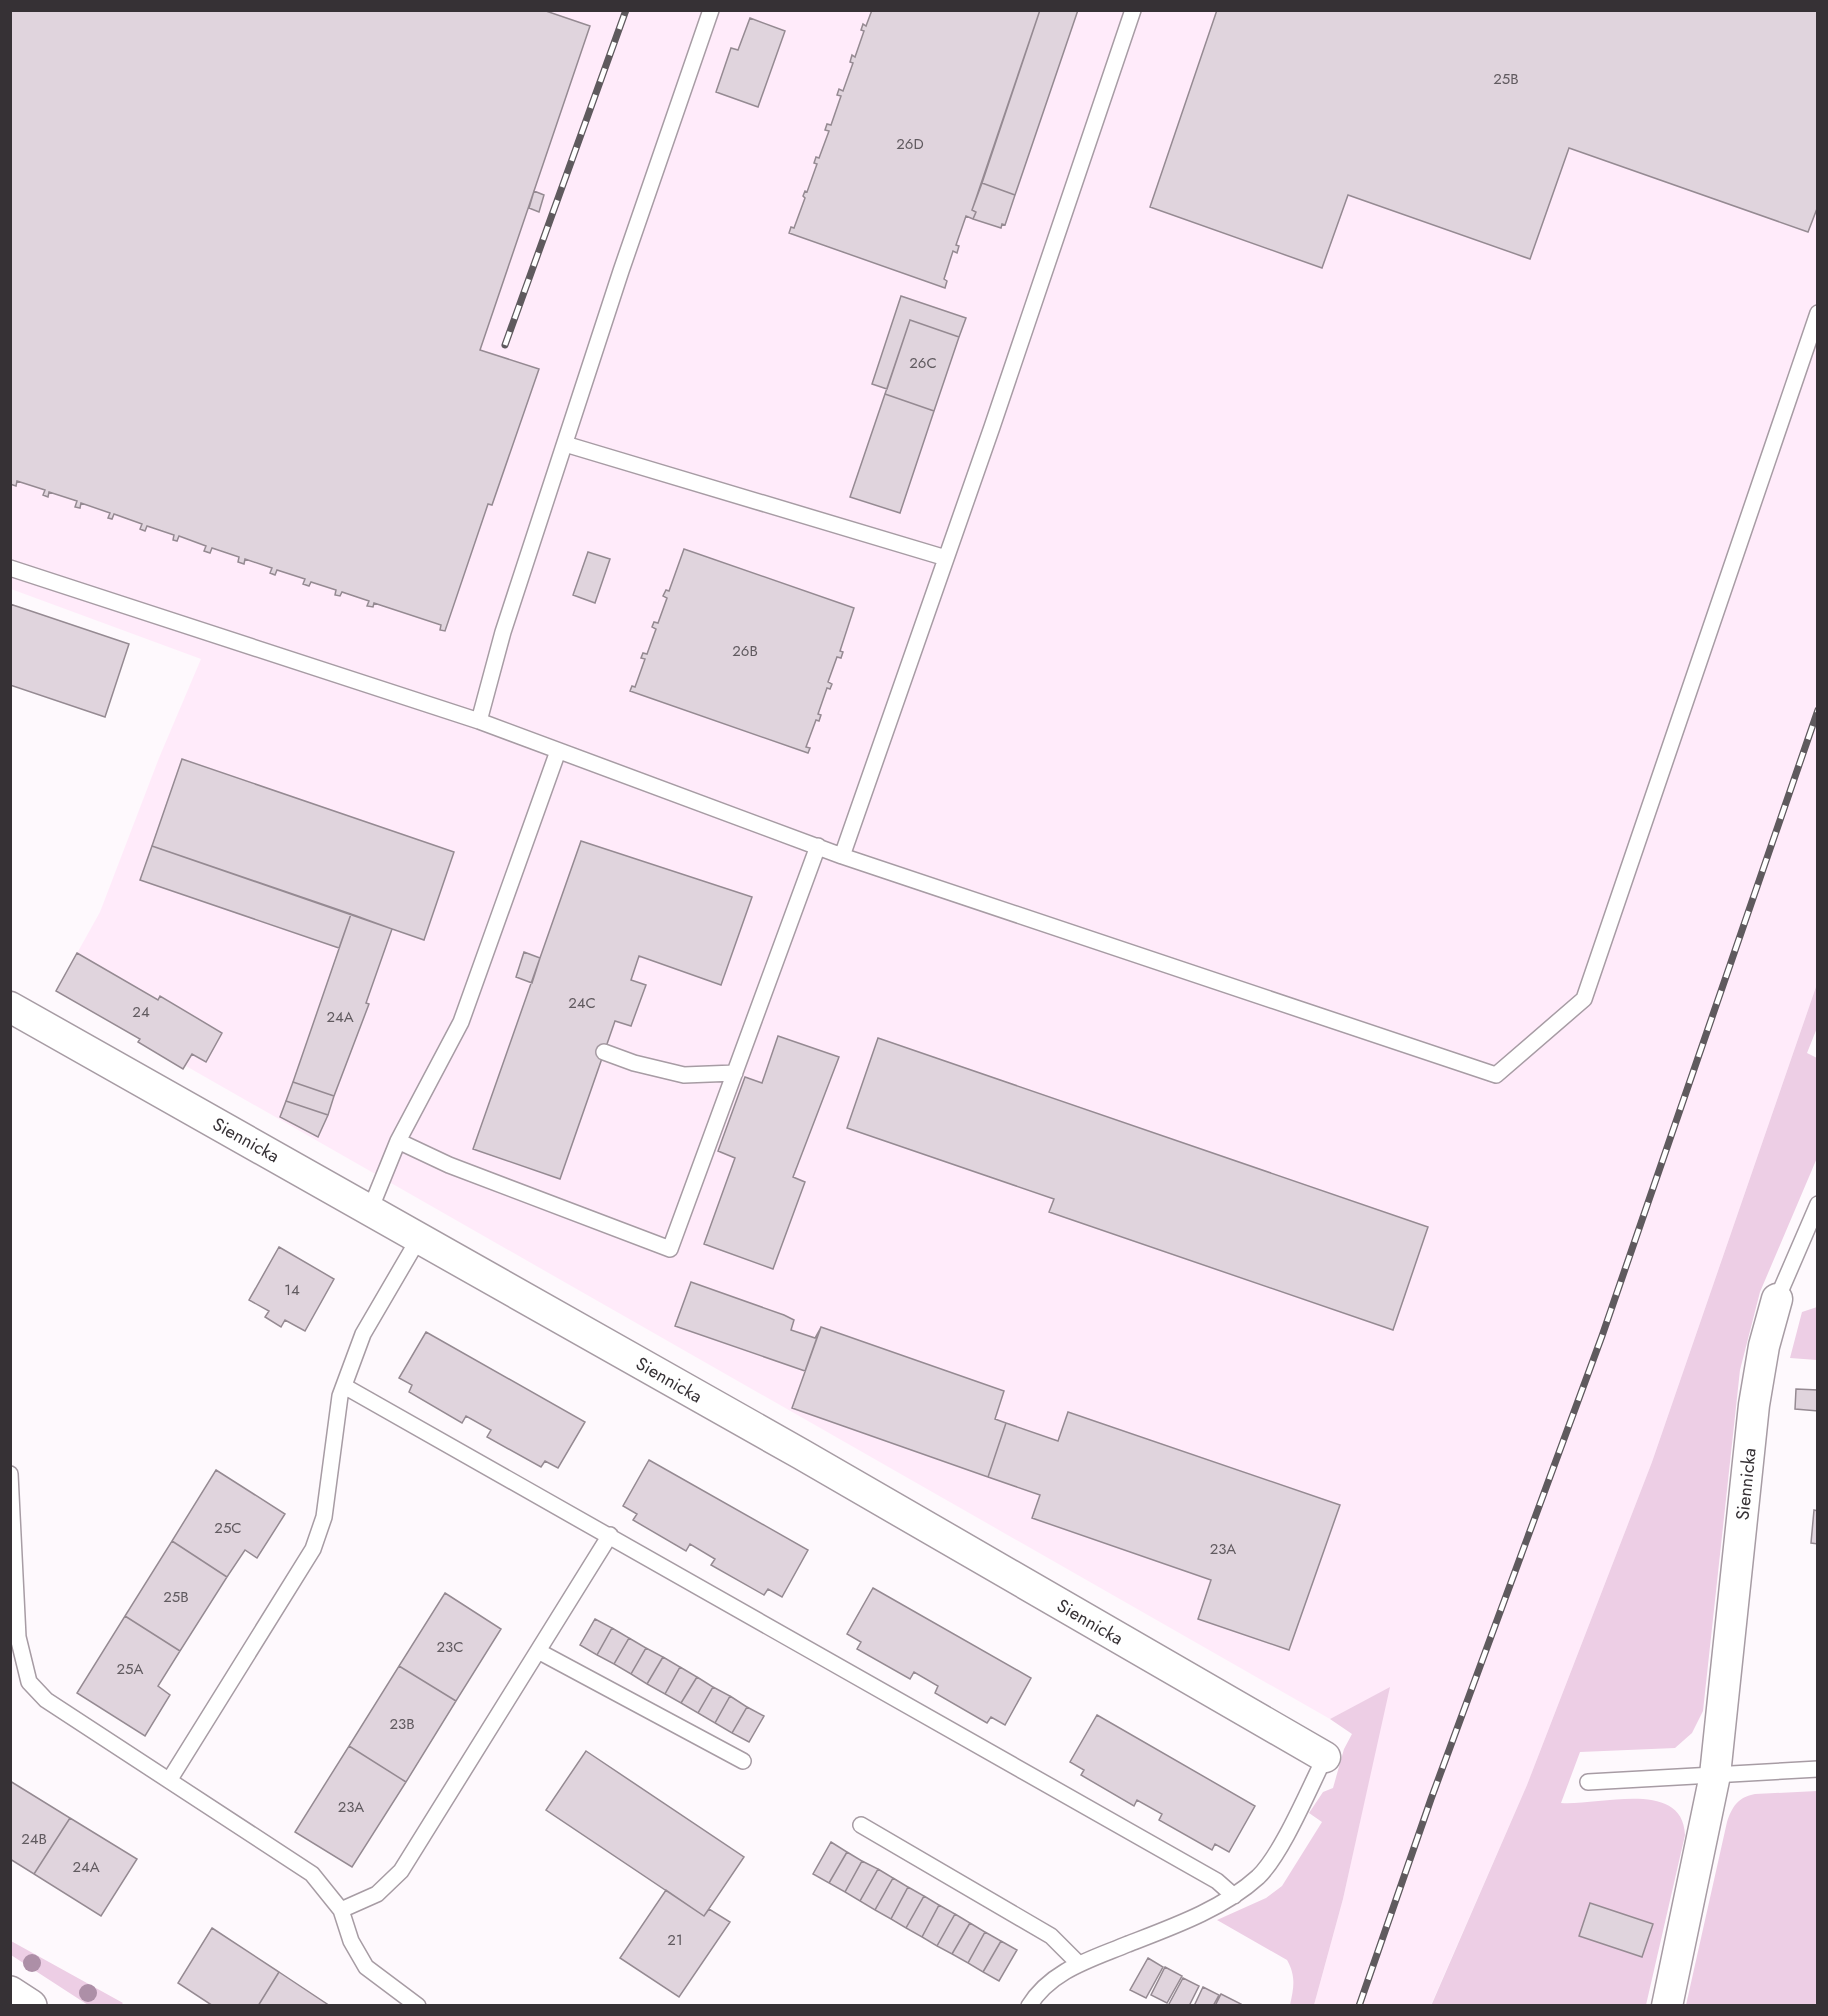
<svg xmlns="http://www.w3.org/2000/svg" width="1828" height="2016" viewBox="0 0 1828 2016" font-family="Jost,sans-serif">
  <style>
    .built { fill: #ffebfa }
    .green { fill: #edcee5 }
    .building { fill: #e0d4dd; stroke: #958a92; stroke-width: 1.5 }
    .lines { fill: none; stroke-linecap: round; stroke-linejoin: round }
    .service-casing { stroke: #a79ca4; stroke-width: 18 }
    .minor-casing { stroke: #a79ca4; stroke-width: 33 }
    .tertiary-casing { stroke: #a79ca4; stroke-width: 36 }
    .service { stroke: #fff; stroke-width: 15 }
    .minor { stroke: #fff; stroke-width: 30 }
    .tertiary { stroke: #fff; stroke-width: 33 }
    .rail-casing { stroke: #5f5a5e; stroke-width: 7 }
    .rail { stroke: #fff; stroke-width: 4.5; stroke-dasharray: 14; stroke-linecap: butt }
    .tree { fill: #ad8fa7 }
    .labels { text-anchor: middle; stroke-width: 4.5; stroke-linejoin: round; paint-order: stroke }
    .number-label { font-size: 15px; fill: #605a5f }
    .street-label { font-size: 18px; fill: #363135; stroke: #fff }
  </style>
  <rect width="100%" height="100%" fill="#fef9fd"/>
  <path class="built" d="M10 11H1817V984L1652 1462 1527 1785 1431 2005H1314L1343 1899 1389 1688 1330 1719 186 1066 183 1069 138 1042 140 1039 56 991 100 912 159 758 201 659 11 589Z"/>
  <path class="green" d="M1817 984V1028L1807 1053 1817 1058V1158L1760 1292 1740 1370 1703 1711 1692 1733 1675 1748 1580 1752 1561 1803C1598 1806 1683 1778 1685 1835L1646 2005 1431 2006 1527 1785 1652 1462Z
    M1817 1307V1360L1790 1358 1802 1312Z
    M1390 1687 1343 1899 1314 2005H1290C1294 1987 1296 1976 1287 1960L1217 1920 1266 1898 1282 1886 1322 1822 1309 1813 1323 1792 1333 1788 1344 1749 1352 1734 1330 1719Z
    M1817 1791V2005H1686L1727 1822C1732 1807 1738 1797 1755 1794Z
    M11 1941 123 2003 121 2005H88L11 1955Z"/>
  <path class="building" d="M10 10H543L590 26 480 350 539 369 492 505 488 504 445 631 440 630 441 625 374 603 373 607 367 606 369 601 342 592 340 596 335 595 336 590 311 582 309 586 303 584 305 579 277 570 275 575 270 573 272 568 245 559 244 564 238 562 239 557 212 548 210 553 204 551 206 546 179 536 177 541 173 540 174 535 147 526 145 531 140 529 142 524 114 514 112 519 108 518 110 513 81 503 80 508 75 507 77 501 49 492 48 497 43 495 45 490 17 481 16 486 10 484Z
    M872 10H1040L972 210 976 212 973 219 966 216 956 245 959 246 957 253 953 251 944 279 947 281 945 288 789 233 791 227 794 228 805 198 803 196 805 191 807 192 817 164 814 163 816 157 819 158 829 131 825 130 827 124 831 125 841 96 837 95 839 89 843 91 853 63 850 62 852 55 855 57 864 31 861 30 863 24 866 26Z
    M1040 10H1078L1015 195 982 183Z
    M1217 10H1818V206L1808 232 1569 148 1530 259 1348 195 1322 268 1150 207Z
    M750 18 785 31 758 107 716 92 731 48 738 50Z
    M982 183 1015 195 1005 225 1002 224 1001 228 973 219 976 212 972 210Z
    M534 191 544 195 539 212 529 208Z
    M901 296 966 318 959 337 910 320 887 389 872 384Z
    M910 320 959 337 934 411 885 394Z
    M885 394 934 411 900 513 850 497Z
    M684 549 854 608 840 651 843 652 841 658 837 657 828 682 832 684 830 689 827 688 818 714 821 715 819 721 816 720 806 747 810 748 808 753 630 691 632 686 635 687 645 659 641 658 643 653 647 654 656 629 652 627 654 622 658 623 667 598 663 596 666 590 669 591Z
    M588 552 610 559 595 603 573 595Z
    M10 604 129 644 105 717 10 685Z
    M182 759 454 852 424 940 152 846Z
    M581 841 752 897 721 985 639 956 631 980 646 985 631 1026 615 1021 560 1179 473 1149Z
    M152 846 351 914 339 948 140 880Z
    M351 914 392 929 366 1003 369 1004 334 1096 293 1082Z
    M524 952 540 958 532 983 516 977Z
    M77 953 158 1000 160 996 222 1033 206 1062 192 1054 183 1069 138 1042 140 1039 56 991Z
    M778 1036 839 1057 793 1177 805 1182 773 1269 704 1244 735 1158 718 1151 745 1077 762 1083Z
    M878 1038 1428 1227 1393 1330 1049 1212 1054 1199 847 1128Z
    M293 1082 334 1096 328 1115 286 1101Z
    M286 1101 328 1115 318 1137 280 1117Z
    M279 1247 334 1279 305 1331 285 1320 281 1327 265 1317 269 1311 249 1300Z
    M691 1282 784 1315 794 1320 791 1330 815 1338 820 1329 805 1371 675 1326Z
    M821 1327 1004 1391 995 1419 1006 1423 988 1477 792 1408Z
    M426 1332 585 1422 558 1468 545 1461 541 1467 487 1437 491 1430 466 1416 462 1423 409 1392 412 1385 399 1378Z
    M1796 1389 1818 1390V1411L1795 1409Z
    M1068 1412 1340 1505 1289 1650 1198 1619 1211 1580 1032 1518 1040 1495 988 1477 1006 1423 1058 1441Z
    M649 1460 808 1550 782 1597 768 1589 764 1595 711 1565 715 1559 690 1544 686 1551 633 1520 637 1514 623 1506Z
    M216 1470 285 1514 257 1558 245 1550 227 1577 172 1541Z
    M1814 1510 1818 1511V1544L1811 1543Z
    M172 1541 227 1577 180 1651 125 1616Z
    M873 1588 1031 1678 1005 1725 991 1717 987 1723 935 1693 938 1686 914 1672 910 1679 857 1649 861 1642 847 1634Z
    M445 1593 501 1629 456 1701 399 1666Z
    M125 1616 180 1651 158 1686 170 1695 145 1736 77 1693Z
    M595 1619 612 1628 597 1655 580 1645Z
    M612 1628 629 1638 614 1664 597 1655Z
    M629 1638 646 1648 631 1674 614 1664Z
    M646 1648 663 1657 647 1684 631 1674Z
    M663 1657 680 1667 665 1694 647 1684Z
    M399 1666 456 1701 406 1782 349 1746Z
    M680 1667 697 1677 681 1703 665 1694Z
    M697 1677 713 1687 698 1713 681 1703Z
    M713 1687 730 1696 715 1723 698 1713Z
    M730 1696 747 1707 732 1733 715 1723Z
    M747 1707 764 1716 749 1742 732 1733Z
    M1097 1715 1255 1806 1229 1852 1215 1844 1212 1850 1159 1820 1162 1814 1137 1800 1134 1806 1081 1775 1084 1770 1070 1762Z
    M349 1746 406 1782 352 1867 295 1832Z
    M586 1751 744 1857 704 1916 546 1810Z
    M10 1781 70 1818 34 1874 10 1859Z
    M70 1818 137 1859 101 1916 34 1874Z
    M831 1842 847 1852 829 1883 813 1874Z
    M847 1852 862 1861 845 1892 829 1883Z
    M862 1861 878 1869 860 1901 845 1892Z
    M878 1869 893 1878 875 1910 860 1901Z
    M893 1878 908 1887 891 1919 875 1910Z
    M908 1887 924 1896 906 1928 891 1919Z
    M666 1890 704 1916 709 1909 730 1922 679 1997 620 1958Z
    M924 1896 939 1905 922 1937 906 1928Z
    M1590 1903 1653 1924 1642 1957 1579 1936Z
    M939 1905 955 1914 937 1946 922 1937Z
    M955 1914 970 1923 952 1954 937 1946Z
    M970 1923 985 1932 968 1963 952 1954Z
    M212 1928 279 1972 258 2006H213L178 1983Z
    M985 1932 1001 1941 983 1972 968 1963Z
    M1001 1941 1017 1950 999 1981 983 1972Z
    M1148 1958 1163 1967 1146 1998 1130 1990Z
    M1165 1967 1182 1976 1167 2003 1151 1995Z
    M279 1972 330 2006H258Z
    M1183 1978 1199 1986 1189 2006H1171L1169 2004Z
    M1203 1987 1219 1995 1213 2006H1194Z
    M1221 1994 1241 2004 1240 2006H1215Z"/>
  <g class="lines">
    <defs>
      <path id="service" d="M565 444 946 558
        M10 568 479 721 842 856 1496 1075 1584 999 1818 313
        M479 721 503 632 621 271 711 10
        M842 856 992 427 1133 10
        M604 1052 634 1063 684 1075 735 1073
        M398 1141 449 1165 670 1249 818 846
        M370 1210 398 1141 461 1022 558 751
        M1777 1299 1818 1204
        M344 1386 1217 1881 1234 1896
        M10 1474 18 1637 29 1682 46 1700 312 1874 341 1910 351 1941 366 1967 418 2006
        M538 1651 743 1761
        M170 1779 313 1549 324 1517 340 1396 363 1334 419 1238
        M1588 1782 1818 1769
        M861 1825 1051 1936 1079 1964
        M341 1910 377 1894 401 1871 610 1535
        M1029 2006C1051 1970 1092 1959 1128 1944 1172 1927 1223 1909 1258 1877 1282 1854 1309 1789 1325 1757"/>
      <path id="minor" d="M10 1007 801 1454 1325 1757
        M1667 2006 1715 1775 1754 1405 1764 1346 1777 1299"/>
      <path id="tertiary" d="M10 1993 30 2006"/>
    </defs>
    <use href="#service" class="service-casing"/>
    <use href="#minor" class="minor-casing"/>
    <use href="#tertiary" class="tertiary-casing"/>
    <use href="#service" class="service"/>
    <use href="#minor" class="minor"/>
    <use href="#tertiary" class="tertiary"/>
    <defs>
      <path id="rail" d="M505 345 626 10
        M1359 2006 1431 1799 1602 1336 1818 710"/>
    </defs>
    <use href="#rail" class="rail-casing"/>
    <use href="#rail" class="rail"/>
  </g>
  <g class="tree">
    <circle cx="32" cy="1963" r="9"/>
    <circle cx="88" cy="1993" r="9"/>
  </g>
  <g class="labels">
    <g class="number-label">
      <text x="1506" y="84">25B</text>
      <text x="910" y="149">26D</text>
      <text x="923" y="368">26C</text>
      <text x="745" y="656">26B</text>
      <text x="582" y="1008">24C</text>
      <text x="141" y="1017">24</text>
      <text x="340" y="1022">24A</text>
      <text x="292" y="1295">14</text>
      <text x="228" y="1533">25C</text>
      <text x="1223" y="1554">23A</text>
      <text x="176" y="1602">25B</text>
      <text x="450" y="1652">23C</text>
      <text x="130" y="1674">25A</text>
      <text x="402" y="1729">23B</text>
      <text x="351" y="1812">23A</text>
      <text x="34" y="1844">24B</text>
      <text x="86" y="1872">24A</text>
      <text x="675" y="1945">21</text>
    </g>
    <g class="street-label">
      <text transform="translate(246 1140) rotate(29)" y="6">Siennicka</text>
      <text transform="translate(669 1380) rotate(30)" y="6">Siennicka</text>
      <text transform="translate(1746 1484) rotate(-84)" y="6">Siennicka</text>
      <text transform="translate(1090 1622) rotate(30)" y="6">Siennicka</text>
    </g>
  </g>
  <rect width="1828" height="2016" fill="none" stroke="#363135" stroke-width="24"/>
</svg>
